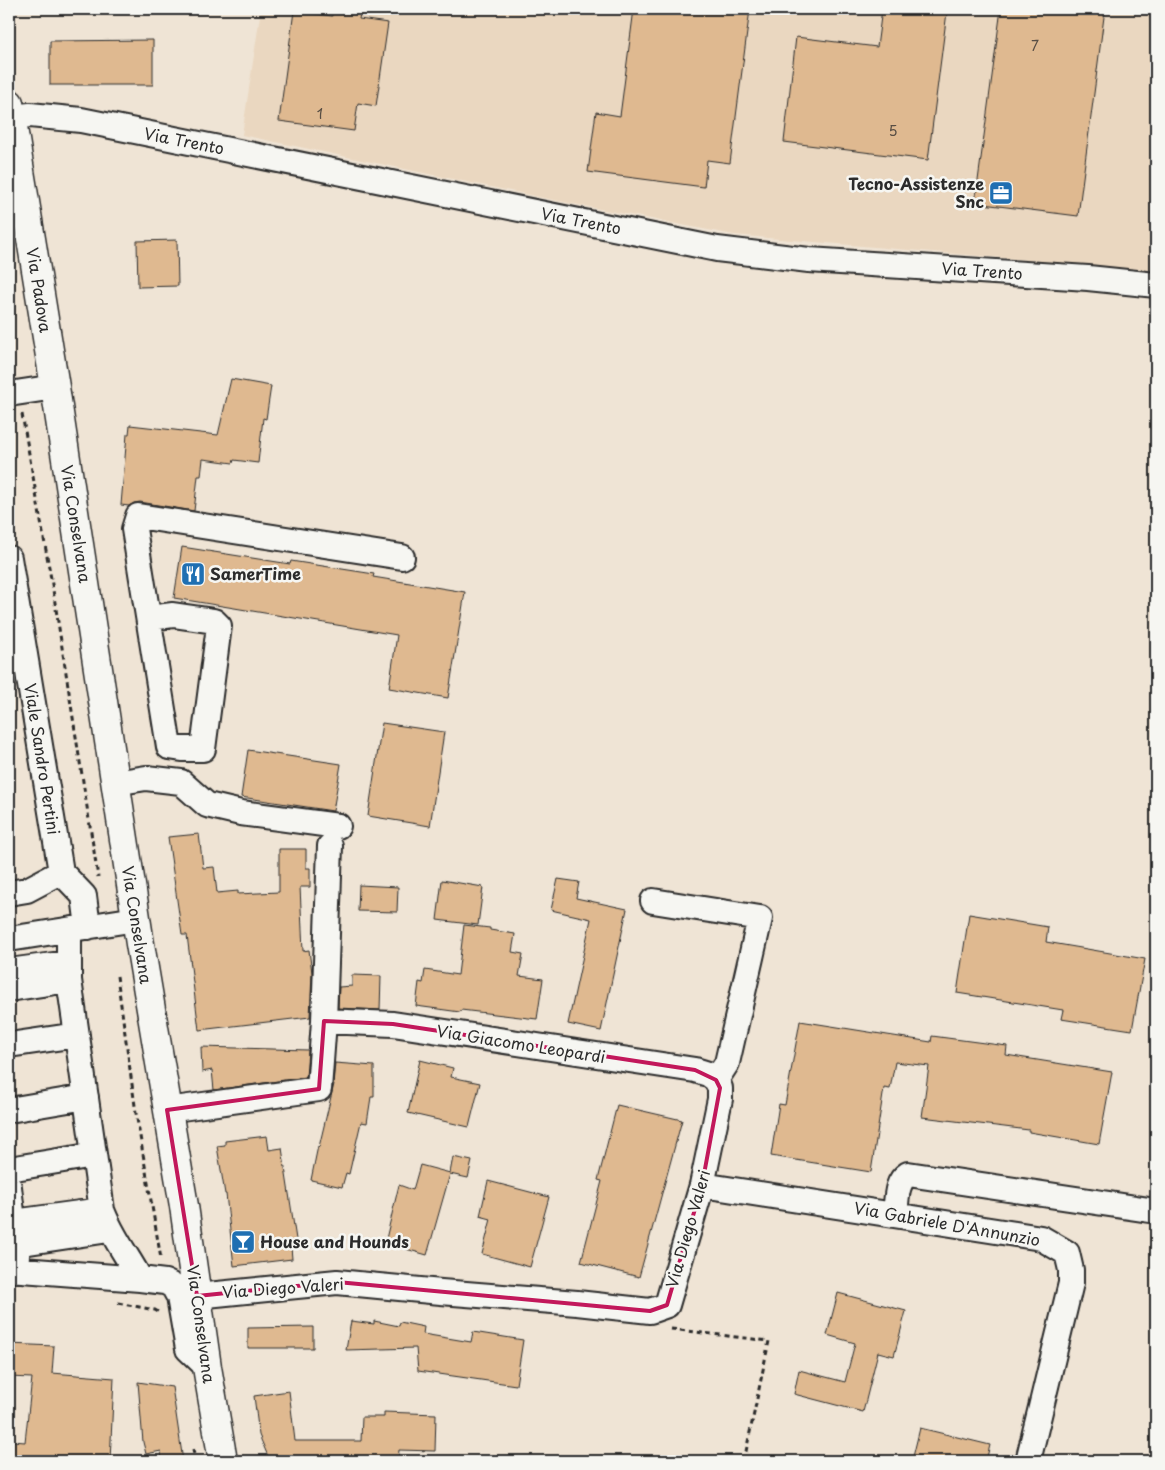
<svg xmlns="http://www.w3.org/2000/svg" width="1165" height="1470" viewBox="0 0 1165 1470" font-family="'Playpen Sans',sans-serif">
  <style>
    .built { fill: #ead7c0 }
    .building { fill: #dfb990; stroke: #2b2b2b }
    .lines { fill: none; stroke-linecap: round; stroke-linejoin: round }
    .minor-casing { stroke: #2b2b2b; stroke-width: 28 }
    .major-casing { stroke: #2b2b2b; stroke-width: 31 }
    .path { stroke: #2b2b2b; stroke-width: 3; stroke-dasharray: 5 4; stroke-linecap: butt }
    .minor { stroke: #f6f6f2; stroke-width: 24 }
    .major { stroke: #f6f6f2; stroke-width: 28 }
    .marked { fill: none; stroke: #c2185b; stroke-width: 4; stroke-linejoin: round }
    .labels { text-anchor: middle; stroke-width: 5; stroke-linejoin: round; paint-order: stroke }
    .number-label { font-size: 14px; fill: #584e44 }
    .street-label { font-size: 16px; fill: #2b2b2b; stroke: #f6f6f2 }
    .poi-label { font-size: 16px; font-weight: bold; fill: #2b2b2b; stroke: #f6f6f2; text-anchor: start }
  </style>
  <rect width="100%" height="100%" fill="#efe4d5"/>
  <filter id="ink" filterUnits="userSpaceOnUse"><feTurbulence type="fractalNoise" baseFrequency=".02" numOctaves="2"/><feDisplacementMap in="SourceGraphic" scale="10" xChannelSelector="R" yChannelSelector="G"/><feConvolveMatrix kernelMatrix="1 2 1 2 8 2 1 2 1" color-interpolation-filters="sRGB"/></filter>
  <g filter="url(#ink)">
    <path class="built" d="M261 9H1156V271L734 235 553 200 242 135Z"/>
    <path class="building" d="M332 9H361L359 19 388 23 376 106 358 103 354 131 279 121 294 11 332 16Z
      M634 9H750L730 163 707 160 704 187 588 172 596 112 620 116Z
      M882 9H918L947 12 928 160 784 142 796 37 877 47Z
      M1001 9H1105L1078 216 975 203Z
      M153 40V85H50V41Z
      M177 240 178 286 138 287 137 241Z
      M231 379 271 386 266 419 263 418 258 463 234 460 233 463 203 459 201 476H198L194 511 140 502 134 503 129 506 121 505 127 434H129L130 425 218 435Z
      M182 547 290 564 291 561 374 574 373 577 465 592 448 698 389 688 397 635 174 598Z
      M382 723 444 732 430 826 368 816Z
      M248 750 341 764 333 811 241 797Z
      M199 834 203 868 214 867 217 893 238 891V894L279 892V849H306V868H310V887H300L303 951 309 950 312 973 310 1017 199 1030 187 935H182L168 837Z
      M558 879 579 882 576 898 627 909 601 1031 568 1024 591 919 551 910Z
      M442 880 483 887 478 925 437 920Z
      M359 885 398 887 397 912 358 911Z
      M969 914 1048 927 1046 942 1145 959 1132 1030 1061 1019 1063 1010 957 993Z
      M464 925 490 928V930L515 934 512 952 523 954 519 976 543 979 537 1019 461 1010 460 1012 416 1006 419 982 423 983 425 970 458 975Z
      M352 975 381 976 380 1010 338 1008 339 987 352 986Z
      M800 1021 931 1042 932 1036 1007 1046 1006 1055 1112 1072 1099 1144 1029 1132V1130L922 1117 929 1066 895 1062 890 1089 884 1088 871 1172 771 1156 779 1104 785 1105Z
      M201 1047 308 1050 306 1077 214 1090 212 1070 202 1072Z
      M420 1060 453 1068 451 1077 480 1083 469 1127 408 1113Z
      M335 1063 374 1066V1097H371L367 1123 361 1122 349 1174 346 1173 342 1187 311 1180 318 1146 319 1147 334 1084H333Z
      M617 1105 682 1120 639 1277 581 1262 602 1181 598 1180Z
      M267 1136 269 1150 282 1148 297 1246 291 1247 292 1259 234 1266 226 1194H225L217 1146 225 1145V1141Z
      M453 1157 472 1161 468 1178 450 1174 427 1255 385 1243 399 1185 413 1190 420 1165 450 1173Z
      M488 1181 549 1197 530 1267 482 1254 491 1219 480 1216Z
      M838 1293 906 1311 894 1356 878 1352 863 1412 794 1394 799 1370 845 1382 855 1343 827 1335Z
      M351 1321 374 1324V1321L399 1326 400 1322 424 1327 423 1334 471 1342 473 1332 523 1340 516 1385 418 1371 416 1348 346 1350Z
      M313 1327V1348H248V1328Z
      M9 1344 54 1346 52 1373 114 1378 110 1461H41L12 1459 13 1441 25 1442 32 1378 9 1377Z
      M138 1382 172 1387 183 1461H162L161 1451 146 1454 143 1442Z
      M289 1391 295 1441H361L362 1417H384V1412L436 1414 435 1451 399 1450 398 1461H270L259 1435 254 1396Z
      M920 1428 990 1445 986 1461H912Z"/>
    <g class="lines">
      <defs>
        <path id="minor" d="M11 117 30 115 81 120 717 249 809 260 1088 278 1156 285
          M9 394 55 387
          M9 558 61 872 27 890 9 893
          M150 618 173 615 214 621 219 626 203 749H182L169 747 134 529 138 516 402 557
          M115 783 146 778 181 782 207 805 241 813 338 826
          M61 872 84 896 88 927
          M69 930V980L102 1210
          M9 939 136 919
          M9 971 68 963
          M9 989 69 980
          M324 1021 330 846
          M9 1045 77 1035
          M9 1110 86 1097
          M167 1110 319 1089 324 1021 393 1024 695 1070 708 1074 716 1080
          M9 1169 94 1155
          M702 1185 1041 1238 1067 1253 1071 1270V1283L1028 1461
          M9 1187 17 1255 16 1270
          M895 1215C897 1201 895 1182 908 1174L1156 1211
          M14 1222 102 1210C111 1235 127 1255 140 1279
          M29 1242 109 1230
          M9 1269 140 1279 165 1282 173 1286 179 1297 188 1349 207 1367
          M197 1296 337 1282 441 1292 577 1303 650 1311 667 1305 702 1185 720 1099V1088L716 1080 727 1063 760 918 653 901"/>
        <path id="major" d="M9 103 55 387 140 944 184 1206 207 1367 223 1461"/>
      </defs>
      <use href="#minor" class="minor-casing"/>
      <use href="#major" class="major-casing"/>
      <path class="path" d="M22 414 53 590 98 877
        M117 976 136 1113 161 1259
        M118 1303 155 1310 158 1312
        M671 1329 769 1341 744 1461
        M193 1449 195 1461"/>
      <use href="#minor" class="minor"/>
      <use href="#major" class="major"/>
    </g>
  </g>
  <path class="marked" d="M324 1021 393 1024 695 1070 716 1080 720 1088 702 1185 667 1305 650 1311 337 1282 197 1296 167 1110 319 1089Z"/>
  <defs>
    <symbol id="office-square" viewBox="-11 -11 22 22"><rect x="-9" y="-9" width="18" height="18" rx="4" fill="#1f6fb2" stroke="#f6f6f2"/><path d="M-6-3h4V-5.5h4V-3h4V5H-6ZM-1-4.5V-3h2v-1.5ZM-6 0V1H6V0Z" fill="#fff"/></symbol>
    <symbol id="restaurant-square" viewBox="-11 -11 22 22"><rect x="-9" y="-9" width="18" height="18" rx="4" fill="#1f6fb2" stroke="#f6f6f2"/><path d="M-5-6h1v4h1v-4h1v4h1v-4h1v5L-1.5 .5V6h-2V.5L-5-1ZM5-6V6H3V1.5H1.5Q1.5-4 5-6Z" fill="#fff"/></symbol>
    <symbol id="bar-square" viewBox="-11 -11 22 22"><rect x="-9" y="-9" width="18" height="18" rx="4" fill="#1f6fb2" stroke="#f6f6f2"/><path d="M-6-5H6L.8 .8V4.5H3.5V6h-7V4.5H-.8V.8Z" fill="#fff"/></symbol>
  </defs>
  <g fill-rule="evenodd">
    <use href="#office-square" x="987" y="179" width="28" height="28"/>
    <use href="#restaurant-square" x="179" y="560" width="28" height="28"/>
    <use href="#bar-square" x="229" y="1228" width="28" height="28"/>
  </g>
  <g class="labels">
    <g class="number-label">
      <text x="1035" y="51">7</text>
      <text x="320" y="119">1</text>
      <text x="893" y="136">5</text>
    </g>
    <g class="street-label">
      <text transform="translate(184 141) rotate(11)" y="6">Via Trento</text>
      <text transform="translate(581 221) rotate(11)" y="6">Via Trento</text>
      <text transform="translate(982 271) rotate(4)" y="6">Via Trento</text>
      <text transform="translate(39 290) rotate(81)" y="6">Via Padova</text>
      <text transform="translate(76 524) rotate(81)" y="6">Via Conselvana</text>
      <text transform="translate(42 759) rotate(81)" y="6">Viale Sandro Pertini</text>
      <text transform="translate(137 925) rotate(81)" y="6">Via Conselvana</text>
      <text transform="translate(521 1044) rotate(9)" y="6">Via Giacomo Leopardi</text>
      <text transform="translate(947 1224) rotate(10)" y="6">Via Gabriele D'Annunzio</text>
      <text transform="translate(688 1229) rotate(-74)" y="6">Via Diego Valeri</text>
      <text transform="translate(283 1288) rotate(-4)" y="6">Via Diego Valeri</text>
      <text transform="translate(201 1324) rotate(82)" y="6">Via Conselvana</text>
    </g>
    <g class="poi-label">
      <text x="984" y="190" text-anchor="end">Tecno-Assistenze<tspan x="984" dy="18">Snc</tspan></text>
      <text x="210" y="580">SamerTime</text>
      <text x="260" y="1248">House and Hounds</text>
    </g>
  </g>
  <rect width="1165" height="1470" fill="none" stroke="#f6f6f2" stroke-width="30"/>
  <rect x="15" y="15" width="1135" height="1440" fill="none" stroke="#2b2b2b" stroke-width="2" filter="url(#ink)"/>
</svg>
